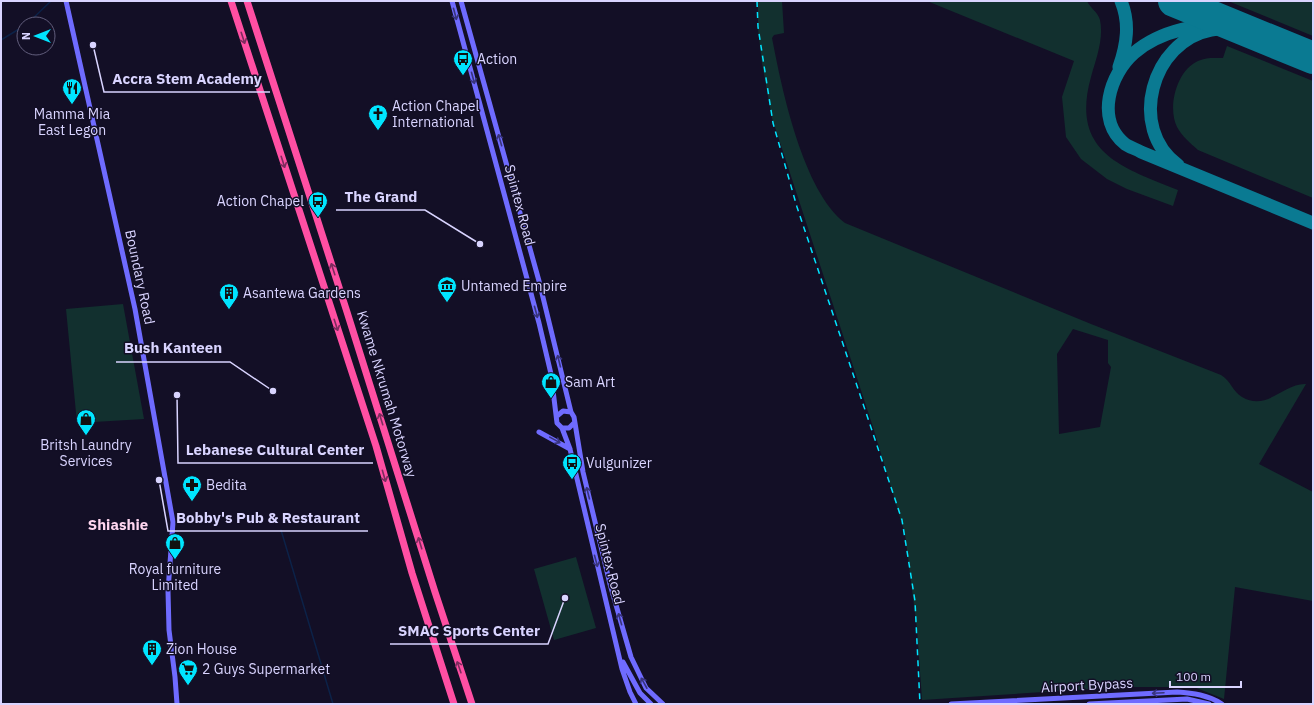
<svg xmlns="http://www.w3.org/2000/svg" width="1314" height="705" viewBox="0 0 1314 705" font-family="'IBM Plex Sans',sans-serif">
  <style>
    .green { fill: #12302f; fill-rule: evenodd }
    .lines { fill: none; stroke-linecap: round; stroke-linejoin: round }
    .stream { stroke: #0c2248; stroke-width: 1.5 }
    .taxiway { stroke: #0a7a92; stroke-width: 13 }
    .runway { stroke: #0a7a92; stroke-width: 32 }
    .secondary { stroke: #6f6bff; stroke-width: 5 }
    .highway { stroke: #ff4fa3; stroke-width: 7 }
    .rail { stroke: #00e5ff; stroke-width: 1.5; stroke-dasharray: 6 5; stroke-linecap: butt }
    .oneway { stroke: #38347d }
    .oneway2 { stroke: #7d2c5e }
    .labels { text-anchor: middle; stroke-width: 3; stroke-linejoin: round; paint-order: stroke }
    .poi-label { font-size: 14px; fill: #d9d4ff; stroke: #130f26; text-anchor: start }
    .street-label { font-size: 14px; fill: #d9d4ff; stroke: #130f26 }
    .neighbourhood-label { font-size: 15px; font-weight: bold; fill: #ffd6f0; stroke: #130f26 }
    .leader { fill: none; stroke: #d9d4ff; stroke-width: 1.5 }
    .callout-dot { fill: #d9d4ff; stroke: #130f26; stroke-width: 1.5 }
    .callout-label { font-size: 15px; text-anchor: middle; font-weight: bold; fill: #d9d4ff; stroke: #130f26; stroke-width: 3; stroke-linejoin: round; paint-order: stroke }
  </style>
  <rect width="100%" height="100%" fill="#130f26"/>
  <path class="green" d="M758 1H782L784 33 774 35 772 38C782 90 803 191 845 223L1091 324 1221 375C1231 381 1233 392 1242 397 1267 412 1283 383 1306 384L1259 464 1313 492V601L1235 587 1224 699 1194 687H1121L922 700 917 629 905 534 873 427 772 118 762 63 758 29ZM1073 329 1108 340V363L1111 367 1100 427 1059 434 1057 354Z
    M927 1H1087C1090 8 1098 12 1100 20 1104 39 1096 59 1091 77 1070 152 1121 167 1178 190L1173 206 1127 189 1107 179 1081 159 1066 137 1062 97 1074 61Z
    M1228 1H1313V36Z
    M1227 46 1313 81V198L1198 150C1190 143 1182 136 1177 127 1167 107 1177 70 1198 61 1207 57 1214 58 1223 58Z
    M123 304 144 419 77 423 66 309Z
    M576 557 596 628 554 640 534 569Z"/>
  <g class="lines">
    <path class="stream" d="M27 24 51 1
      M1 40 24 26
      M281 530 333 704"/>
    <path class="taxiway" d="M1234 29C1205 19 1158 32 1134 53 1110 74 1095 120 1125 144 1129 147 1136 149 1141 152L1313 223
      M1119 67C1127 44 1130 23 1121 1
      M1178 165C1127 128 1152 41 1211 30 1226 27 1240 30 1254 34"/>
    <path class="runway" d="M1174 1 1313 58"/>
    <path class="secondary" d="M66 1 135 309 173 522 168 591 169 630 175 677 177 704
      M452 1 539 323 551 374 557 423 562 428 570 449 622 669 630 692 636 704
      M461 1 539 281 571 412 574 417 583 472 610 584 631 657 646 688 663 704
      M557 416 563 411 571 412
      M562 428H569L574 423
      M539 432 570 449
      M623 662 640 693 651 704
      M951 704 1177 692C1193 693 1208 695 1222 704
      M1089 704 1187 699 1209 704"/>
    <path class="highway" d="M231 1 376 446 412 573 454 704
      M247 1 347 312 435 592 472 704"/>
    <path class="rail" d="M757 1 758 27 773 123 797 207 902 520 915 601 920 704"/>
  </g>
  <defs><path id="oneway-shaft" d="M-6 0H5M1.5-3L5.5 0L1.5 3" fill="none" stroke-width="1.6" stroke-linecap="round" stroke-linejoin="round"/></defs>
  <g class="oneway">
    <use href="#oneway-shaft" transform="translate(455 14) rotate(75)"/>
    <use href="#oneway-shaft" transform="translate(473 78) rotate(75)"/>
    <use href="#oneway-shaft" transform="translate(500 140) rotate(-106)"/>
    <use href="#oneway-shaft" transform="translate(536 312) rotate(75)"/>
    <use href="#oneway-shaft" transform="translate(559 361) rotate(-104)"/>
    <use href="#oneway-shaft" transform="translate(555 440) rotate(29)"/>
    <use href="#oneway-shaft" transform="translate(588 493) rotate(-104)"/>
    <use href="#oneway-shaft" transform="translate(596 561) rotate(75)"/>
    <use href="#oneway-shaft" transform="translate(620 619) rotate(-106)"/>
    <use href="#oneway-shaft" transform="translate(644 683) rotate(-119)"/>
    <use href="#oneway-shaft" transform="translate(1158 693) rotate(177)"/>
  </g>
  <g class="oneway2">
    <use href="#oneway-shaft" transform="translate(243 38) rotate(72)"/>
    <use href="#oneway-shaft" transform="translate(283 162) rotate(72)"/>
    <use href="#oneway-shaft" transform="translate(333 269) rotate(-108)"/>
    <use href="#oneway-shaft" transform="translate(336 325) rotate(72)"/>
    <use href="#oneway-shaft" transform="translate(381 419) rotate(-107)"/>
    <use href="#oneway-shaft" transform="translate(384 476) rotate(74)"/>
    <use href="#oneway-shaft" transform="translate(420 543) rotate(-107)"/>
    <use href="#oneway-shaft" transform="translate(459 667) rotate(-109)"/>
  </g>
  <defs>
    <symbol id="bus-pin" viewBox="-11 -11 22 30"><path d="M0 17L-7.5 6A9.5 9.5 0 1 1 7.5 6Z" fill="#00e5ff" stroke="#130f26"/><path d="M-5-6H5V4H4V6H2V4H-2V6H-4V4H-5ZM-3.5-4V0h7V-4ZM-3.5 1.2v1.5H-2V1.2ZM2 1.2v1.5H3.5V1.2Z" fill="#111"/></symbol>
    <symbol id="restaurant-pin" viewBox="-11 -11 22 30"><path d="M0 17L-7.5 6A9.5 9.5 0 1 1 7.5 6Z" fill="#00e5ff" stroke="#130f26"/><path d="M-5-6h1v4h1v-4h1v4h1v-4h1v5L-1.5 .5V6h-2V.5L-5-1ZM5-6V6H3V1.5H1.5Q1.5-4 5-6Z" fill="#111"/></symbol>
    <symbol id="church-pin" viewBox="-11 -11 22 30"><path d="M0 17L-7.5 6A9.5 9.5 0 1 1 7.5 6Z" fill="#00e5ff" stroke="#130f26"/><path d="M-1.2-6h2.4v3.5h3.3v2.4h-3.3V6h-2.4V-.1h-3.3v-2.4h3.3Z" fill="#111"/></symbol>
    <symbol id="museum-pin" viewBox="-11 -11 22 30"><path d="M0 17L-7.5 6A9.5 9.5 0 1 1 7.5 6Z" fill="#00e5ff" stroke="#130f26"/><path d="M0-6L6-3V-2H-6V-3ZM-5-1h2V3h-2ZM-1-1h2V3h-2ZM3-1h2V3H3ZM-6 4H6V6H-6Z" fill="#111"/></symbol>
    <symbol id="building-pin" viewBox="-11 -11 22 30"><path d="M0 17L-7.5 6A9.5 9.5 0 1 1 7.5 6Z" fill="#00e5ff" stroke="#130f26"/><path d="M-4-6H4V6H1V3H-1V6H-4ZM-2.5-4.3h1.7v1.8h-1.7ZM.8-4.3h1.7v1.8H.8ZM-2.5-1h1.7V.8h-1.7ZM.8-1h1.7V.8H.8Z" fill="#111"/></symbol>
    <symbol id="shop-pin" viewBox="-11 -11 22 30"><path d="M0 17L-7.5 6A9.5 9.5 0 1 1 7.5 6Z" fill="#00e5ff" stroke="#130f26"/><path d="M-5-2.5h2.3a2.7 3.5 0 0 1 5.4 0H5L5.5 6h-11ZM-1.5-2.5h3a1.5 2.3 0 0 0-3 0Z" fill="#111"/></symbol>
    <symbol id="pharmacy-pin" viewBox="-11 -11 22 30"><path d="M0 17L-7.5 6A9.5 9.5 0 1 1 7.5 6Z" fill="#00e5ff" stroke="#130f26"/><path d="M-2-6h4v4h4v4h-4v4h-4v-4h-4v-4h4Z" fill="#111"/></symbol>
    <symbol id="supermarket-pin" viewBox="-11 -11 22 30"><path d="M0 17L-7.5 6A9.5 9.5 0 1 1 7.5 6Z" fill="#00e5ff" stroke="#130f26"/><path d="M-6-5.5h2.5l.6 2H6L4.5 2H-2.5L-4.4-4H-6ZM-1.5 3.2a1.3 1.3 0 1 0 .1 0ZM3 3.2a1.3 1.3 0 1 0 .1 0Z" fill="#111"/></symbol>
  </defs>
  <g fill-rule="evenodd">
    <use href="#bus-pin" x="452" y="48" width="22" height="30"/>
    <use href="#restaurant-pin" x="61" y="77" width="22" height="30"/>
    <use href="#church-pin" x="367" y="103" width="22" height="30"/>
    <use href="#bus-pin" x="307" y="190" width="22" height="30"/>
    <use href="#museum-pin" x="436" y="275" width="22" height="30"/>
    <use href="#building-pin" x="218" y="282" width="22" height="30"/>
    <use href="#shop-pin" x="540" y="371" width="22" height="30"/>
    <use href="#shop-pin" x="75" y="408" width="22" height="30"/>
    <use href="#bus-pin" x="561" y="452" width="22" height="30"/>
    <use href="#pharmacy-pin" x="181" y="474" width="22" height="30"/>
    <use href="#shop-pin" x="164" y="532" width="22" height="30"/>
    <use href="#building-pin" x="141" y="638" width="22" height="30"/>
    <use href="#supermarket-pin" x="177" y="658" width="22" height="30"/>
  </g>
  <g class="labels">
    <g class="poi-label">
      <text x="477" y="64">Action</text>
      <text x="392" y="111">Action Chapel<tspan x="392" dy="16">International</tspan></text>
      <text x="72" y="119" text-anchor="middle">Mamma Mia<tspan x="72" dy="16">East Legon</tspan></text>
      <text x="304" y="206" text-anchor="end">Action Chapel</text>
      <text x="461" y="291">Untamed Empire</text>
      <text x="243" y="298">Asantewa Gardens</text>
      <text x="565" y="387">Sam Art</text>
      <text x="86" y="450" text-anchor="middle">Britsh Laundry<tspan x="86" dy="16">Services</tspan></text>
      <text x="586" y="468">Vulgunizer</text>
      <text x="206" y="490">Bedita</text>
      <text x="175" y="574" text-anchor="middle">Royal furniture<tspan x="175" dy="16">Limited</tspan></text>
      <text x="166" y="654">Zion House</text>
      <text x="202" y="674">2 Guys Supermarket</text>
    </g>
    <g class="street-label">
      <text transform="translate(520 205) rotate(75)" y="5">Spintex Road</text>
      <text transform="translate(140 277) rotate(78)" y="5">Boundary Road</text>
      <text transform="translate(387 394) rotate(73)" y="5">Kwame Nkrumah Motorway</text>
      <text transform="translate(610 564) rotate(76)" y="5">Spintex Road</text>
      <text transform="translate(1087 685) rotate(-3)" y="5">Airport Bypass</text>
    </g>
    <g class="neighbourhood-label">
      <text x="118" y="530">Shiashie</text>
    </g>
  </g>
  <path class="leader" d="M93 45L104 92H270M480 244L425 210H336M273 391L230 362H116M177 395L178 463H373M159 480L168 531H368M565 598L548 644H390"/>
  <g class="callout-dot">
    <circle cx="93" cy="45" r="4"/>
    <circle cx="480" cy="244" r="4"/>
    <circle cx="273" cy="391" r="4"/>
    <circle cx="177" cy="395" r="4"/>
    <circle cx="159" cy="480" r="4"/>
    <circle cx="565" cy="598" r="4"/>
  </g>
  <g class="callout-label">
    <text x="187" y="84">Accra Stem Academy</text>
    <text x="381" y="202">The Grand</text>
    <text x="173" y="353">Bush Kanteen</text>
    <text x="275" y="455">Lebanese Cultural Center</text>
    <text x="268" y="523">Bobby's Pub &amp; Restaurant</text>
    <text x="469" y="636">SMAC Sports Center</text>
  </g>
  <rect width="1314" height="705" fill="none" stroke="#d9d4ff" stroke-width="4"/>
  <g transform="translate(36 36) rotate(270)"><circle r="19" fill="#130f26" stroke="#625e7d"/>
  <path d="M0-3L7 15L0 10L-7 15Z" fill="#00e5ff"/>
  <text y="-6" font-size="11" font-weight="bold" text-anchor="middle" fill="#d9d4ff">N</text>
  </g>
  <path d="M1170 681v6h71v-6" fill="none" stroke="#d9d4ff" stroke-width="2"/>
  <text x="1176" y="681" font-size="12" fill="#d9d4ff" stroke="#130f26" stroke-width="3" paint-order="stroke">100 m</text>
</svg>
